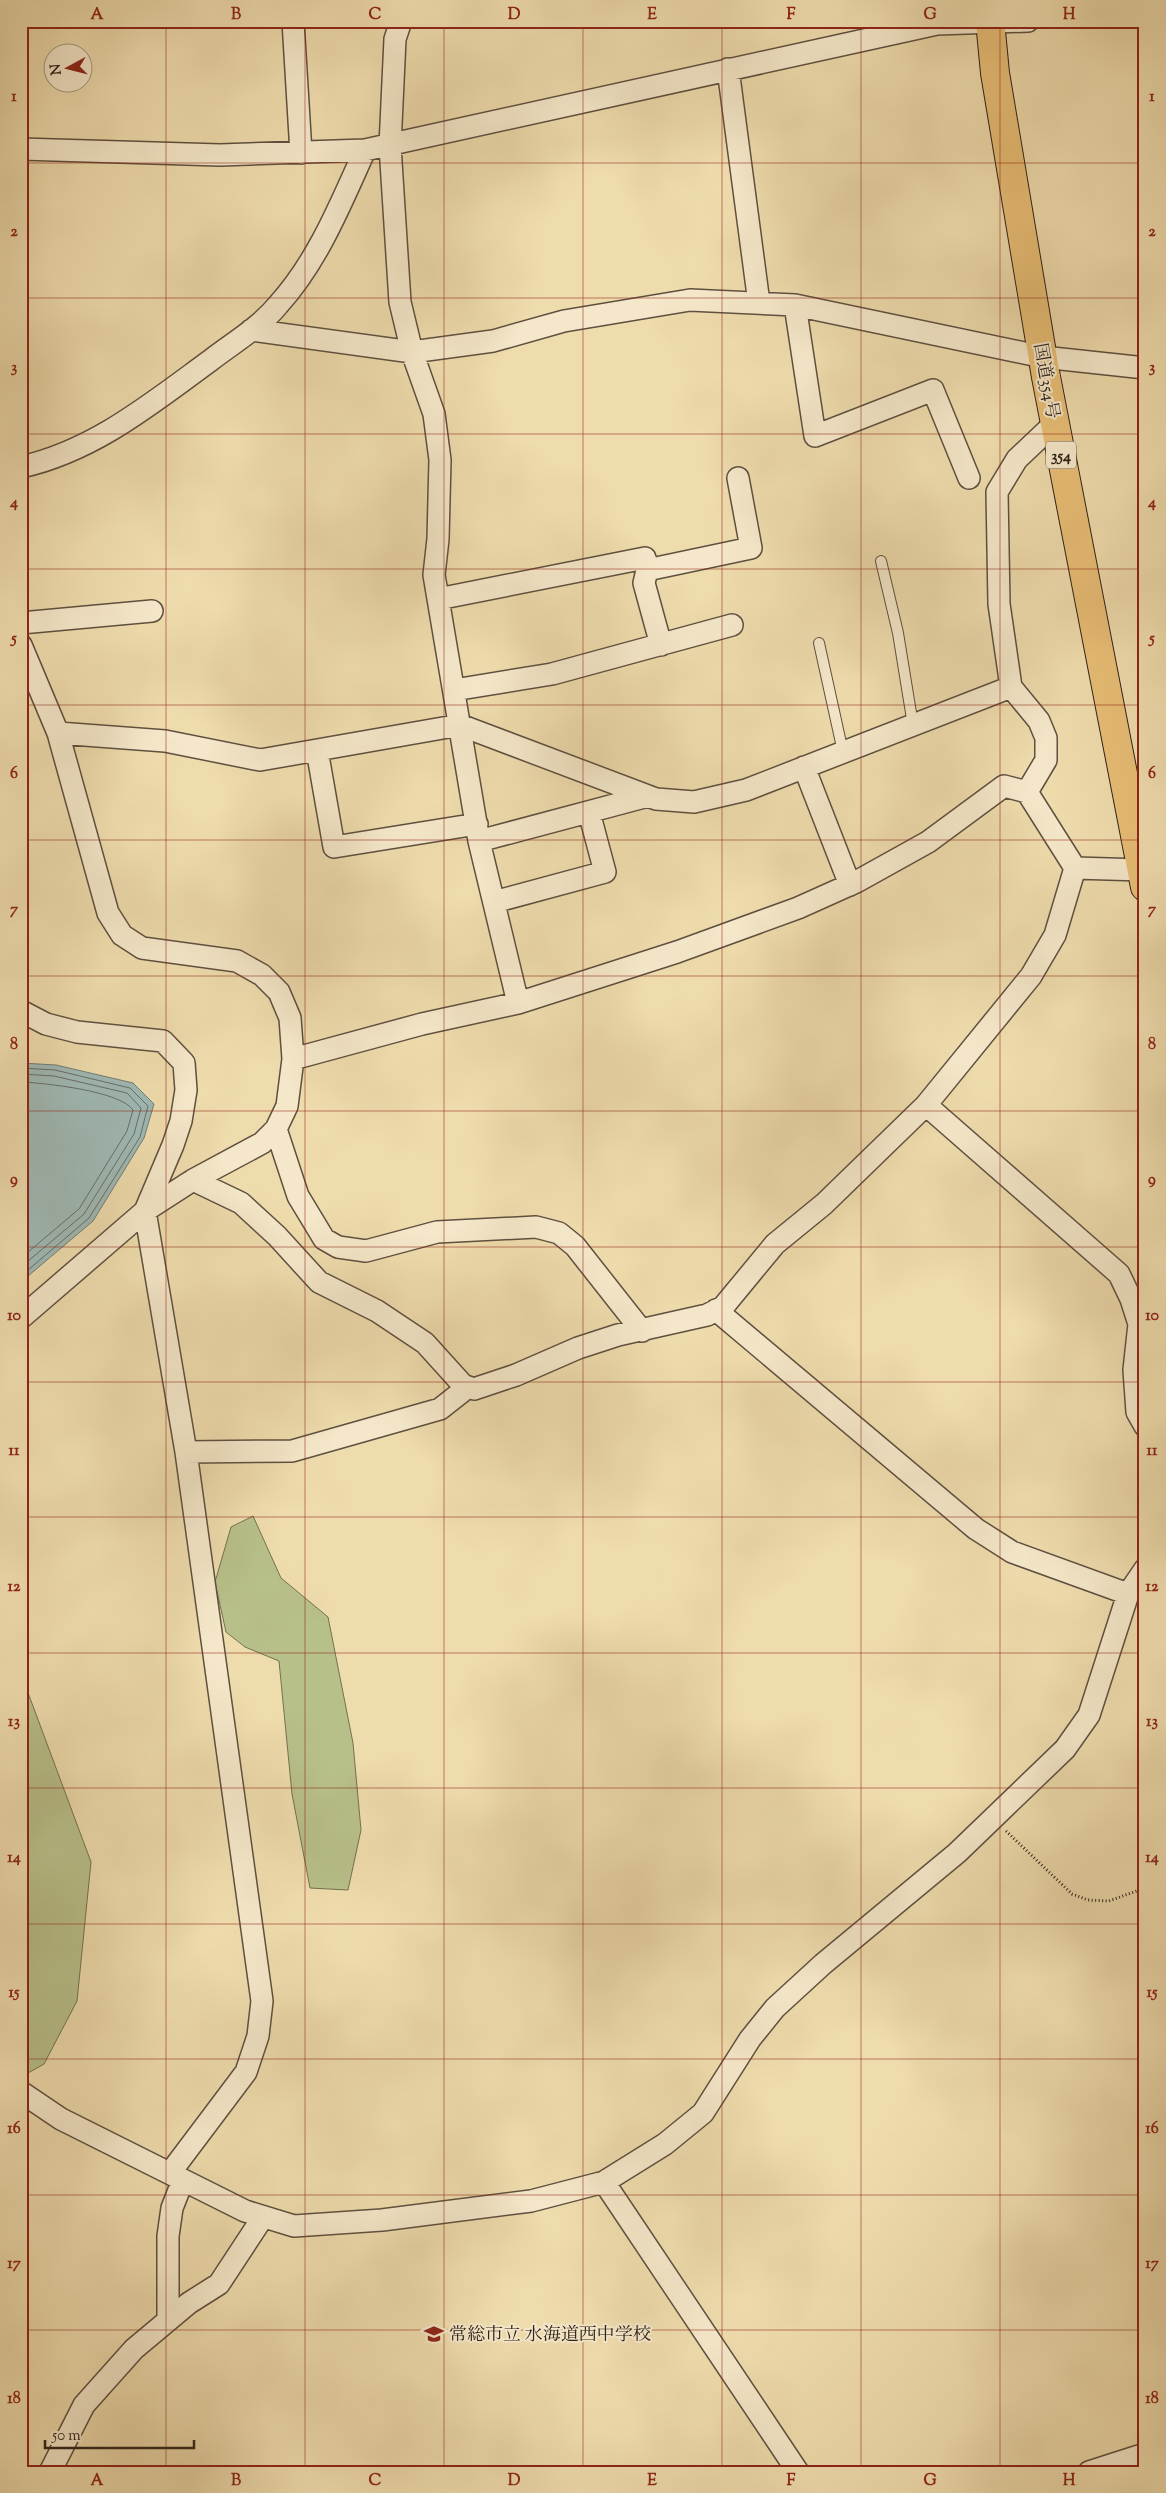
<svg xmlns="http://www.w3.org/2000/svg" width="1166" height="2493" viewBox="0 0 1166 2493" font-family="'Sorts Mill Goudy','Noto Serif JP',serif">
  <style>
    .green { fill: #b8c08a; stroke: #727152 }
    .water { fill: #9fb9b5; stroke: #717d77 }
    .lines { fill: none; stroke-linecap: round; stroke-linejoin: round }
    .shore { stroke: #666e68; stroke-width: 1 }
    .lane-casing { stroke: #5e5040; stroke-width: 12 }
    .street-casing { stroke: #5e5040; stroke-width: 24 }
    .highway-casing { stroke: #2d221b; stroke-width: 30 }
    .path { stroke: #2d221b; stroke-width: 3; stroke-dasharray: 1 2.5; stroke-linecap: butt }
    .lane { stroke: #f5e8ca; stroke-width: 10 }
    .street { stroke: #f5e8ca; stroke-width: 21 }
    .highway { stroke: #e8be76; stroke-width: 28 }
    .grid { fill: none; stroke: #8f2418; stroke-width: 1; stroke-opacity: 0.55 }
    .labels { text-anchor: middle; stroke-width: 4; stroke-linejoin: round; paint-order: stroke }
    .shield { fill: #f5e8ca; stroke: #695d50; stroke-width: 1 }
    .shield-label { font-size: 16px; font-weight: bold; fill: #2d221b }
    .street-label { font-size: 18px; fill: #2d221b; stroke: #f5e8ca }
    .poi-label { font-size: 18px; fill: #2d221b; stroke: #f5e8ca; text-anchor: start }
    .neatline { fill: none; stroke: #8f2418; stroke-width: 2 }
    .grid-label { font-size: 16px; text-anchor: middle; font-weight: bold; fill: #8f2418 }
  </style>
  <rect width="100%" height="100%" fill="#efdcad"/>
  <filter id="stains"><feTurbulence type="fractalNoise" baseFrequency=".004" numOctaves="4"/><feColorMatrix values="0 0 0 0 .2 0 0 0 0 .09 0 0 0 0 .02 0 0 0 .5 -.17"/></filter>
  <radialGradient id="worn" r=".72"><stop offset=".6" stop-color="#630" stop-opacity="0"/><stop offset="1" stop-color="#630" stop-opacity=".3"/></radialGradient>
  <path class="green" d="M253 1516 281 1578 328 1617 353 1743 361 1830 348 1890 310 1888 292 1794 279 1661 245 1647 226 1632 215 1582 231 1527Z
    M21 1682H24L91 1862 77 2001 44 2064 21 2077Z"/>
  <path class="water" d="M21 1063 56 1065 133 1083 154 1104 144 1138 93 1221 21 1282Z"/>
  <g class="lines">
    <path class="shore" d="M21 1068 55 1070 130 1088 148 1106 140 1137 89 1218 21 1276
      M21 1074 54 1076 127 1093 141 1108 134 1134 84 1214 21 1267
      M21 1082C45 1083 120 1091 133 1110L127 1131 79 1209 21 1258"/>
    <defs>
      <path id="lane" d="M881 561 898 633 913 725
        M819 643 843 752"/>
      <path id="street" d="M293 21 301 153
        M401 21 395 39 390 146 400 302 412 352 434 414 440 460 438 539 434 575 479 841 518 1003
        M728 69 759 303
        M21 149 220 155 365 150 937 24 1028 21
        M795 305 815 436 933 390 969 478
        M251 330 412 352 493 341 564 321 690 300 795 305 1043 357 1145 368
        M21 467C94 451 152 403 211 360 233 343 260 327 278 305 318 261 341 203 365 150
        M438 599 645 558 647 570
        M21 623 152 611
        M21 645 58 733 108 913 122 935 142 948 237 961 262 975 279 992 290 1018 293 1059 287 1106 276 1129 262 1143 193 1180 145 1211 21 1318
        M661 645 644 583 647 570 751 548 738 478
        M454 690 552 674 732 625
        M58 733 165 741 260 760 460 725 656 799 694 802 746 790 1011 687
        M317 750 334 847 477 824
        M804 767 850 885
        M1027 792 1046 760V738L1039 721 1011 687 999 604 997 492 1017 459 1054 424
        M479 841 648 796
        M494 902 605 872 589 812
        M21 1011 46 1024 77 1032 163 1041 184 1063 186 1090 181 1121 173 1145 145 1211 186 1452 262 2001 258 2036 246 2072 170 2173
        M293 1059 422 1024 518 1003 677 952 798 908 856 882 928 842 1004 786 1027 792 1075 868 1142 870
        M926 1105 1119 1274 1131 1299 1139 1324 1134 1370 1137 1412 1145 1426
        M276 1129 298 1196 324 1239 338 1247 366 1251 437 1232 536 1227 559 1233 575 1246 642 1331
        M193 1180 241 1203 277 1236 319 1282 377 1311 425 1343 463 1385 474 1389 516 1375 578 1348 618 1335 707 1315 723 1307 775 1244 824 1204 926 1105 1031 976 1055 935 1075 868
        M716 1310 976 1529 1012 1552 1128 1594
        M186 1452 292 1451 440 1409 468 1387
        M21 2092 61 2119 245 2211 294 2226 382 2220 531 2201 604 2182 665 2144 703 2113 750 2039 775 2008 823 1964 957 1853 1065 1749 1089 1715 1128 1594 1145 1569
        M604 2182 798 2472
        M168 2320V2236L172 2208 183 2180
        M50 2472 84 2405 134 2349 189 2303 219 2284 263 2217
        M1089 2472 1145 2454"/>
      <path id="highway" d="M990 21 995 73 1046 377 1145 887"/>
    </defs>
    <use href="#lane" class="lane-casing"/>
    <use href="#street" class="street-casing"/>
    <use href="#highway" class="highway-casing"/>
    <path class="path" d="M1006 1831 1072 1894 1088 1900 1109 1901 1145 1888"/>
    <use href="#lane" class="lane"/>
    <use href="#street" class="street"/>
    <use href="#highway" class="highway"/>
  </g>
  <path class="grid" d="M166 21V2472M305 21V2472M444 21V2472M583 21V2472M722 21V2472M861 21V2472M1000 21V2472M21 163H1145M21 298H1145M21 434H1145M21 569H1145M21 705H1145M21 840H1145M21 976H1145M21 1111H1145M21 1247H1145M21 1382H1145M21 1517H1145M21 1653H1145M21 1788H1145M21 1924H1145M21 2059H1145M21 2195H1145M21 2330H1145"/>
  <defs>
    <symbol id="school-bare" viewBox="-9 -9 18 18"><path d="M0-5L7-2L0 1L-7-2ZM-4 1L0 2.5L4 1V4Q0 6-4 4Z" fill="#8f2418" stroke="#f5e8ca" stroke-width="2.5" paint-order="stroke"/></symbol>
  </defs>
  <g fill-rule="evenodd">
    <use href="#school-bare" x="420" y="2320" width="28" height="28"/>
  </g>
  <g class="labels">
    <rect class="shield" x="1046" y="441.5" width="30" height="27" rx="4"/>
    <g class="shield-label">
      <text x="1061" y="461">354</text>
    </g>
    <g class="street-label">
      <text transform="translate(1047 381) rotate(80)" y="6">国道354号</text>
    </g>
    <g class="poi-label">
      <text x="449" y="2340">常総市立 水海道西中学校</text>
    </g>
  </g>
  <rect width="1166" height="2493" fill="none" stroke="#efdcad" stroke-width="55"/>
  <g transform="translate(68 68) rotate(263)"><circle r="24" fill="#f5e8ca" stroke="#a59984"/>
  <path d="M0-4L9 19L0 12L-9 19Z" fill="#8f2418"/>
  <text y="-8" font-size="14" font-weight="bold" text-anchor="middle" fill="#2d221b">N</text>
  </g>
  <path d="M45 2440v8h149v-8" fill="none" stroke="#2d221b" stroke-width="2.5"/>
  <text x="52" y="2440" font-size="15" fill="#2d221b" stroke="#f5e8ca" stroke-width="4" paint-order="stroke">50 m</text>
  <rect x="28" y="28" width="1110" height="2438" class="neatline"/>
  <g class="grid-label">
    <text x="97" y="19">A</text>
    <text x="236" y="19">B</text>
    <text x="375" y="19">C</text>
    <text x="514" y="19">D</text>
    <text x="652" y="19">E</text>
    <text x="791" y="19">F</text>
    <text x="930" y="19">G</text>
    <text x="1069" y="19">H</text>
    <text x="14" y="101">1</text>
    <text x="1152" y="101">1</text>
    <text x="14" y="236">2</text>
    <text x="1152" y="236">2</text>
    <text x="14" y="372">3</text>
    <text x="1152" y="372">3</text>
    <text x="14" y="507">4</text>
    <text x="1152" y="507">4</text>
    <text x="14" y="643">5</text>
    <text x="1152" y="643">5</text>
    <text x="14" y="778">6</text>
    <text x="1152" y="778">6</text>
    <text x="14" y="914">7</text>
    <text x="1152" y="914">7</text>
    <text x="14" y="1049">8</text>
    <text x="1152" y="1049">8</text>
    <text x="14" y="1184">9</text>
    <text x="1152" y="1184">9</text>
    <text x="14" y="1320">10</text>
    <text x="1152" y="1320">10</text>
    <text x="14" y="1455">11</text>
    <text x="1152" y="1455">11</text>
    <text x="14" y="1591">12</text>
    <text x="1152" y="1591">12</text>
    <text x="14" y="1726">13</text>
    <text x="1152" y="1726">13</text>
    <text x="14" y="1862">14</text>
    <text x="1152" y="1862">14</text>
    <text x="14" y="1997">15</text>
    <text x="1152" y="1997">15</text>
    <text x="14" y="2133">16</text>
    <text x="1152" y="2133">16</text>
    <text x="14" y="2268">17</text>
    <text x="1152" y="2268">17</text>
    <text x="14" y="2403">18</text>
    <text x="1152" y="2403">18</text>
    <text x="97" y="2485">A</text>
    <text x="236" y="2485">B</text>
    <text x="375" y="2485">C</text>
    <text x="514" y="2485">D</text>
    <text x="652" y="2485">E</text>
    <text x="791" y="2485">F</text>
    <text x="930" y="2485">G</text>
    <text x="1069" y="2485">H</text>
  </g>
  <rect width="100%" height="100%" filter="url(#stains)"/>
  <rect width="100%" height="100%" fill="url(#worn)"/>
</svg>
